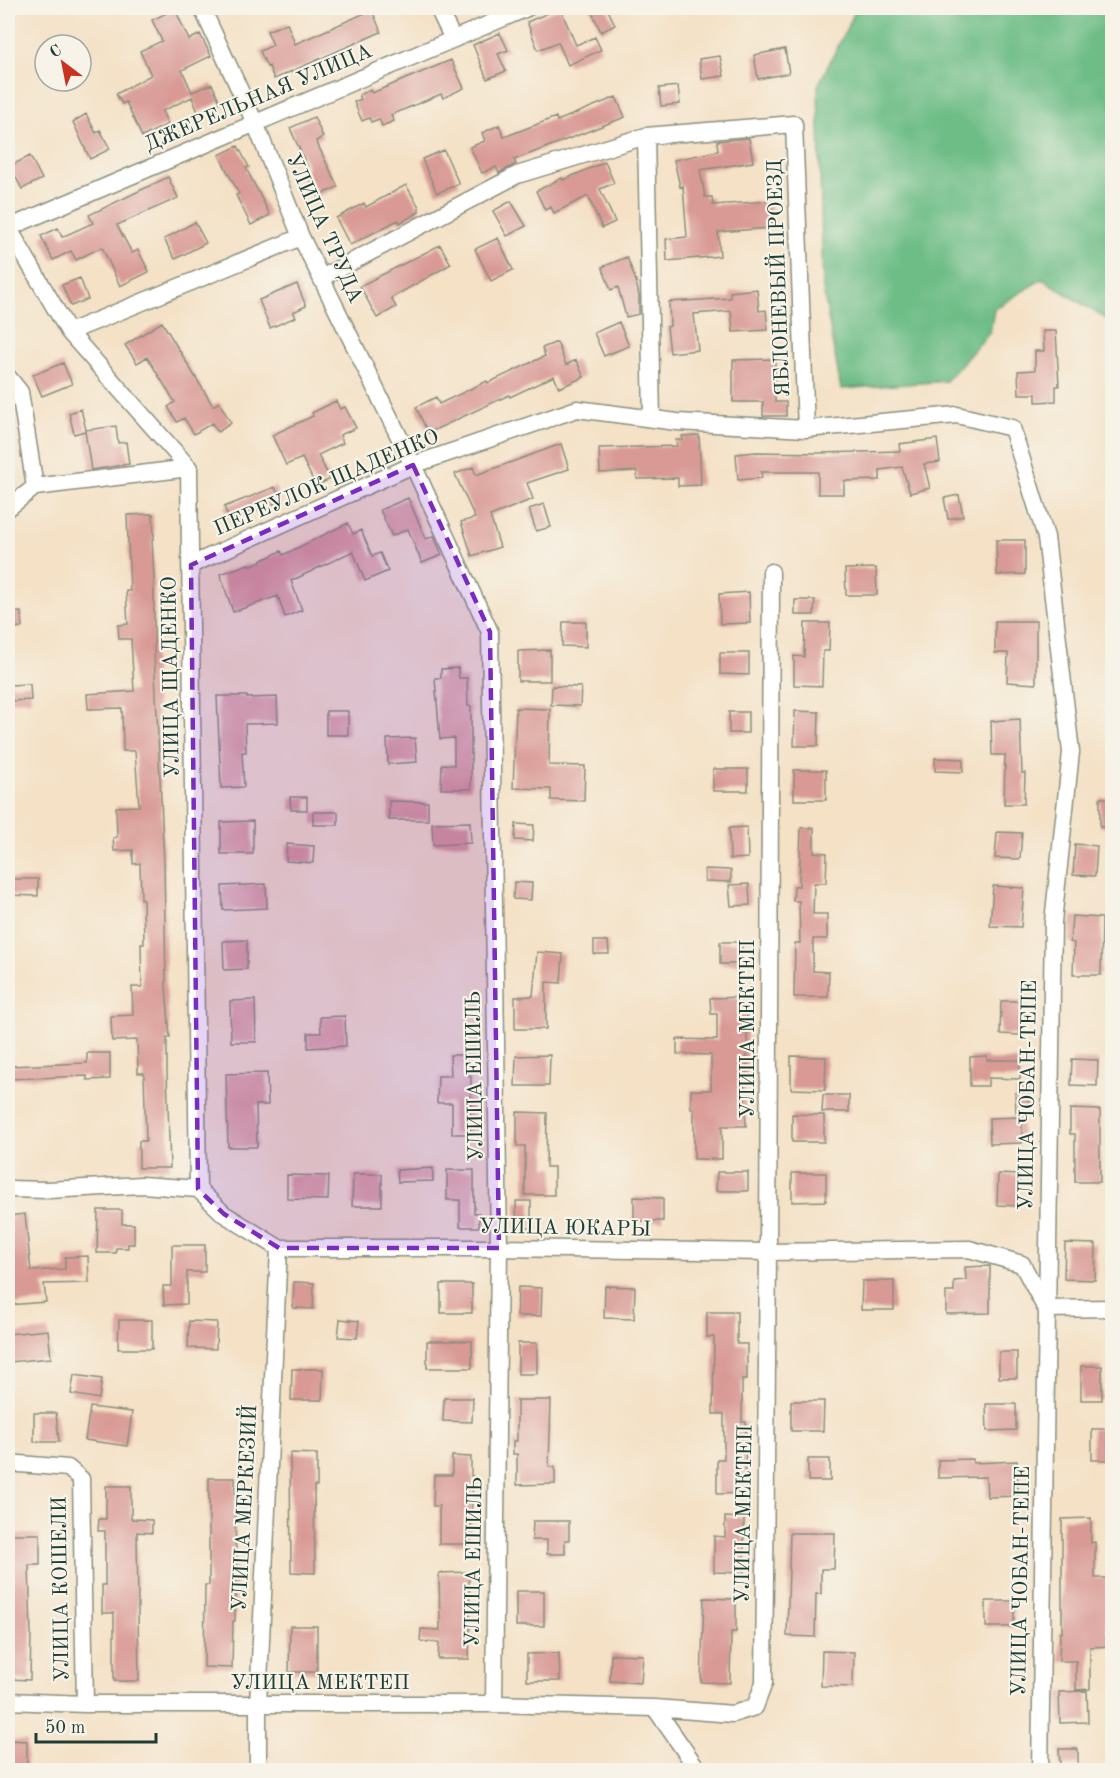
<svg xmlns="http://www.w3.org/2000/svg" width="1120" height="1778" viewBox="0 0 1120 1778" font-family="'Old Standard TT',serif">
  <style>
    .forest { fill: #6ebd87; stroke: #467d5e; stroke-width: 1.5 }
    .building { fill: #d99a95 }
    .lines { fill: none; stroke-linecap: round; stroke-linejoin: round }
    .minor-casing { stroke: #8a8f7d; stroke-width: 19 }
    .minor { stroke: #fff; stroke-width: 16 }
    .marked { fill: #7b2cbf; fill-opacity: 0.2; stroke: #7b2cbf; stroke-width: 4.5; stroke-dasharray: 12 8; stroke-linejoin: round }
    .labels { text-anchor: middle; stroke-width: 4.5; stroke-linejoin: round; paint-order: stroke }
    .street-label { font-size: 21px; fill: #1f3d34; stroke: #f7f3e8 }
  </style>
  <rect width="100%" height="100%" fill="#f7f3e8"/>
  <filter id="ink" filterUnits="userSpaceOnUse"><feTurbulence type="fractalNoise" baseFrequency=".0167" numOctaves="2"/><feDisplacementMap in="SourceGraphic" scale="12" xChannelSelector="R" yChannelSelector="G"/><feConvolveMatrix kernelMatrix="1 2 1 2 8 2 1 2 1" color-interpolation-filters="sRGB"/></filter>
  <filter id="wash" filterUnits="userSpaceOnUse"><feTurbulence type="fractalNoise" baseFrequency=".008" numOctaves="4" result="noise"/><feDisplacementMap in="SourceGraphic" scale="24" xChannelSelector="R" yChannelSelector="G"/><feGaussianBlur stdDeviation="1.35" result="paint"/><feColorMatrix in="noise" values="0 0 0 0 0 0 0 0 0 0 0 0 0 0 0 0 0 1.4 0 .05"/><feComposite in="paint" operator="in"/></filter>
  <g filter="url(#wash)">
    <rect width="100%" height="100%" fill="#f4e1c6"/>
    <path class="forest" d="M857 8H1112V347L1110 321 1042 279 994 309 990 332 946 381 841 389 823 289 818 86Z"/>
    <g id="blocks">
      <path class="building" d="M560 8 576 45 595 37 601 50 568 65 558 42 538 50 527 22Z
        M590 8H607L615 25 601 32Z
        M175 9 189 40 200 34 211 56 182 70 192 92 212 84 220 102 198 112 192 97 162 111 168 124 142 137 126 102 122 104 116 94 151 75 140 51 162 41 152 20Z
        M372 10 381 32 274 79 269 66 267 67 260 51 273 45 267 31 287 23 295 44Z
        M500 33 508 50 498 54 506 71 487 79 473 45Z
        M785 49 789 73 758 79 754 55Z
        M720 56 724 76 702 79 699 59Z
        M451 60 464 88 443 98 441 94 391 115 394 121 382 126 379 119 371 122 369 118 362 121 354 102 361 99 359 95 370 90 372 93Z
        M678 86 680 104 661 106 659 88Z
        M616 97 625 117 514 160 516 164 499 173 496 167 482 173 470 147 485 141 482 133 499 125 504 137 556 117 557 121Z
        M86 114 96 133 100 130 110 149 90 159 73 122Z
        M314 117 323 137 316 141 338 187 318 196 305 169 308 168 290 128Z
        M749 138 753 162 700 170 705 197H712L713 205 770 201 772 228 718 232 720 256 667 261 666 239 687 237 683 186 680 187 674 160 718 151 717 141Z
        M238 146 249 167 246 168 270 215 251 225 236 195 239 194 219 155Z
        M444 150 459 184 437 193 422 159Z
        M30 156 42 179 22 189 10 166Z
        M605 162 614 183 600 189 615 222 602 228 588 196 554 213 551 207 545 210 536 191 562 178 563 180Z
        M168 177 178 198 117 225 132 253 138 250 149 272 120 286 102 247 76 260 71 251 53 260 41 236 58 228 62 237 93 223 89 215Z
        M406 185 419 207V212L400 223 398 220 350 245 336 218 364 203 366 207Z
        M511 201 526 226 507 236 493 211Z
        M195 222 206 243 175 259 164 239Z
        M498 238 513 270 491 281 475 249Z
        M440 245 451 264 391 298 396 307 377 318 360 286Z
        M627 257 636 281 639 296V314L626 317 618 287 611 290 602 267Z
        M80 278 88 299 71 306 62 285Z
        M297 284 306 306 293 312 296 317 270 328 259 300Z
        M757 289 759 311 766 310 768 330 733 332 731 311 694 314 698 350 670 353 667 327 670 326 669 302 730 298V292Z
        M162 322 213 406 219 402 231 423 218 432 212 423 194 434 184 418 177 422 168 407 175 402 147 357 137 363 125 345Z
        M619 322 629 346 604 356 594 333Z
        M1043 331H1056L1059 386H1056V401L1036 402V394H1019L1018 371 1035 370V351H1044Z
        M557 342 566 365 576 360 584 377 559 388 554 376 510 397 509 395 428 433 416 407 436 397 439 404 487 381 488 383 545 356 542 348Z
        M775 359V402H786V416H763V402H733V360Z
        M63 363 72 384 42 396 33 375Z
        M336 401 340 409 345 407 356 428 340 435 343 443 318 455 330 479 316 486 302 458 286 465 272 435 313 416 312 413Z
        M81 409 86 430 116 426 118 443 126 442 129 464 91 470 85 431 74 434 69 413Z
        M699 435 701 485 678 486V478L637 479V471L600 473 599 448 677 446 676 440H683L682 436Z
        M937 439 940 462 924 464 930 488 910 493 902 467 880 470V480L844 481V494H818V472H761L762 478 738 480 736 454 756 452 818 453 900 451 899 444Z
        M561 444 569 469 527 483 533 499 490 516 500 547 472 556 461 522 475 518 455 474 473 467 476 475Z
        M275 487 281 501 230 521 224 507Z
        M959 495 963 516 948 519 944 498Z
        M408 498 426 539 434 536 442 555 422 563 408 529 392 536 380 510Z
        M544 504 551 527 536 531 529 509Z
        M153 514 154 539H152L154 579V652L164 862 166 986 170 1038H167V1072L170 1168H139V1141H146L144 1073H138L137 1040 112 1041 111 1016 133 1015 132 987H142L141 944H144L143 899H141L140 863 133 864V850L114 851 113 838 117 837 116 807 139 806 135 751H123L122 708 88 709 87 694 134 691 131 639H119L118 625 128 624 126 591H130L127 515Z
        M348 523 353 534 361 530 372 556 380 553 388 571 365 581 353 551 291 581 302 610 285 617 278 596 233 612 220 574 249 564 250 566 281 551 283 555Z
        M996 540H1025V574L997 575Z
        M876 568 877 595H846L845 569Z
        M749 592 750 623 720 624 719 594Z
        M795 600H815L814 615H795Z
        M21 612 22 627 8 628V613Z
        M995 621H1036V684L1007 682 1008 653H995Z
        M563 622H586V647L562 646Z
        M805 623H830L829 651H823L822 686 794 685V656L804 657Z
        M550 650V681H518V651Z
        M720 653H749V675L720 674Z
        M458 668 459 678H467L468 706H471V789H441L442 764 454 765V738L440 739 435 678H441V669Z
        M30 684 31 700 8 701V685Z
        M552 686 581 687 580 706 551 705Z
        M217 696H247V698L277 697 278 723 245 724 246 752H242L244 787 221 788Z
        M516 708 550 709 549 765 585 766 584 801 551 800V789L513 788Z
        M326 711H348V735H326Z
        M795 711 819 712 818 746H794Z
        M729 712H748V733H729Z
        M1020 719 1022 773H1025L1024 804H1004L1005 755H992L991 721Z
        M415 738 417 762 388 764 387 739Z
        M935 758 963 759V772L935 771Z
        M713 769H748V791H713Z
        M794 770H826V800H794Z
        M290 797H307V810H291Z
        M1100 798H1113V827H1100Z
        M389 801 428 802V820H389Z
        M313 812H338V825H313Z
        M253 821V854H221V822Z
        M470 822 471 843 433 845 432 823Z
        M516 824 534 825 533 841 515 840Z
        M747 827 748 858 730 859 729 828Z
        M801 828H814V852L827 853 826 883H814L813 914H827V939H813V971L829 972 828 997H794L795 943H800L799 901H793L794 886H799Z
        M997 832 1022 833 1020 859 995 858Z
        M287 844 314 846 313 863 286 861Z
        M1075 844 1097 846 1095 876 1073 875Z
        M705 869 731 870V882L705 881Z
        M8 879H38V896L8 895Z
        M514 882 532 883 531 900 513 899Z
        M266 884 267 908 223 910 222 886Z
        M749 884 750 905 731 906 729 885Z
        M993 886 1024 888 1021 927 990 926Z
        M1072 916 1102 918 1101 975H1073L1074 943 1070 942Z
        M247 940V969L224 970 223 941Z
        M594 941H608L609 954H594Z
        M720 942H742V964H720Z
        M537 952 563 954 561 983 546 982V1029H515V997L533 996Z
        M747 997V1079H744L746 1126H722V1159H694V1109H691V1090H711V1055L677 1054V1039L717 1040V1014H711L710 998Z
        M255 1000 256 1042H231L230 1001Z
        M1001 1001H1021L1020 1035 1000 1034Z
        M345 1016 346 1046 308 1048V1033H321L320 1017Z
        M87 1053H110V1079L87 1080V1076L8 1079V1066L87 1063Z
        M450 1055H468L469 1076H471L470 1134H452V1103H437L438 1076H451Z
        M550 1055 549 1086H515L516 1056Z
        M791 1056 826 1057 825 1090 791 1089Z
        M987 1056V1060H1020V1079L988 1078V1086H970V1057Z
        M1072 1059 1098 1060 1097 1086 1071 1085Z
        M267 1073 268 1105H256L257 1147H228L226 1074Z
        M1028 1092 1029 1111 1016 1112 1015 1093Z
        M823 1095H849V1112H822Z
        M1070 1109 1100 1110V1182H1075V1134H1070Z
        M517 1112 547 1113 546 1167H554V1195H525V1146H517Z
        M792 1114 824 1115V1142H792Z
        M1022 1117V1143L990 1144 989 1118Z
        M433 1168V1181L398 1182 397 1170Z
        M447 1170H474V1213H479V1227H460V1200H447Z
        M717 1172H748V1191H716Z
        M792 1173H826V1201L792 1202Z
        M353 1174H382V1206H352Z
        M998 1174 1019 1175 1018 1206 997 1205Z
        M287 1175 329 1176 328 1200 287 1199Z
        M634 1197 663 1198V1221H634Z
        M516 1201H531V1228H517Z
        M98 1210H122V1224H134V1244H128V1248H116V1253H97Z
        M25 1214 31 1271 65 1269V1257L88 1256 89 1283 44 1284 46 1302 8 1305V1216Z
        M1065 1243 1096 1244 1095 1280 1064 1279Z
        M172 1245H205V1272H187V1304L164 1305 163 1286H172Z
        M990 1266V1313L946 1314V1292H954V1281L966 1280 965 1267Z
        M862 1281H894V1310H861Z
        M294 1282 314 1283 313 1309 293 1308Z
        M441 1284H472V1313H441Z
        M605 1286 635 1287 634 1319 604 1318Z
        M518 1287 542 1288 541 1316H517Z
        M707 1312H737V1344H747V1380H742V1422H746L745 1493 717 1494V1459H724V1414H713L714 1337H707Z
        M340 1319 359 1321 357 1338 338 1337Z
        M119 1320H152V1349H118Z
        M189 1321 217 1322 216 1349 188 1348Z
        M48 1330 51 1358 9 1362 8 1334Z
        M427 1341H472V1368H427Z
        M518 1343H537V1374H518Z
        M999 1352H1017V1378H999Z
        M1081 1366H1102V1400H1081Z
        M292 1369H323L322 1400H291Z
        M74 1375 102 1379 99 1399 71 1394Z
        M444 1398H473L472 1422 443 1421Z
        M517 1400H551L549 1467H555V1484L517 1485V1454H513V1441H517Z
        M791 1401H824L823 1431H791Z
        M986 1404H1016V1430L987 1431Z
        M90 1407 132 1412 127 1446 85 1440Z
        M34 1413H56L59 1442H34Z
        M1092 1429H1113V1460H1092Z
        M290 1453 317 1454V1486H314L315 1573 291 1572Z
        M452 1456 471 1457V1476H473L470 1544H439V1506H433L434 1475H452Z
        M808 1459H830V1481H808Z
        M973 1459V1463L1017 1461 1018 1496 987 1497 986 1477 938 1478V1460Z
        M209 1478H235L236 1586 235 1621H233L232 1668 204 1667 205 1585H209Z
        M106 1486H131V1519L152 1520V1533L137 1532 139 1681H114V1613H102V1585H105V1531H98L99 1519H106Z
        M725 1517 744 1518V1573L714 1572V1536L725 1537Z
        M1091 1518V1543L1095 1542V1578H1107V1632H1113V1646L1090 1647V1689L1076 1690V1661H1059L1060 1633H1062V1519Z
        M533 1521H569V1540H565V1554H547V1540H532Z
        M790 1533H835L834 1569H821V1594H816L815 1637 787 1636Z
        M8 1534H40V1565H29L31 1634 30 1680 8 1679Z
        M469 1572 470 1629 469 1659H438L439 1643 420 1641 421 1629 440 1630 439 1573Z
        M516 1591H544V1626H516Z
        M704 1598 736 1599V1632H731L730 1683 701 1682Z
        M986 1601H1014V1627H986Z
        M290 1626H317V1672H289Z
        M822 1651 854 1652 853 1687 821 1686Z
        M559 1653 560 1681H527V1654Z
        M611 1654 643 1655 641 1683 610 1681Z
        M1087 1691 1088 1722 1060 1723 1059 1692Z
        M8 1740 27 1741V1770H8Z
        M1059 1749H1078V1765L1060 1766Z"/>
    </g>
  </g>
  <g filter="url(#ink)">
    <use href="#blocks" fill-opacity="0" stroke="#8a8f7d" stroke-width="1.5"/>
    <g class="lines">
      <defs>
        <path id="minor" d="M202 8 255 123 301 237 413 465 490 632 499 1248 494 1704
          M438 8 453 39
          M646 136 652 418
          M8 227 69 332 189 468 198 1189
          M8 230V228L527 8
          M321 278 517 175 646 136 794 124 806 429
          M69 332 301 237
          M8 377 20 392 35 487 8 508
          M35 487 189 468
          M191 565 413 465 577 409 677 422 806 429 957 415 1012 428 1046 537 1071 752 1053 922 1040 1770
          M8 1189 48 1190 142 1185 198 1189 224 1214 279 1248H499L768 1252 969 1249 1022 1264 1046 1309 1112 1308
          M8 1463 68 1468 81 1479 85 1704
          M8 1701 85 1704H494L655 1708 733 1714 755 1707 764 1683 768 1252 771 572
          M655 1708 698 1770
          M258 1770V1705L279 1248"/>
      </defs>
      <use href="#minor" class="minor-casing"/>
      <use href="#minor" class="minor"/>
    </g>
  </g>
  <path class="marked" d="M413 465 490 632 499 1248H279L224 1214 198 1189 191 565Z"/>
  <g class="labels">
    <g class="street-label">
      <text transform="translate(258 97) rotate(-23)" y="7">ДЖЕРЕЛЬНАЯ УЛИЦА</text>
      <text transform="translate(325 228) rotate(66)" y="7">УЛИЦА ТРУДА</text>
      <text transform="translate(778 278) rotate(-92)" y="7">ЯБЛОНЕВЫЙ ПРОЕЗД</text>
      <text transform="translate(326 482) rotate(-23)" y="7">ПЕРЕУЛОК ЩАДЕНКО</text>
      <text transform="translate(170 677) rotate(-91)" y="7">УЛИЦА ЩАДЕНКО</text>
      <text transform="translate(747 1029) rotate(-90)" y="7">УЛИЦА МЕКТЕП</text>
      <text transform="translate(474 1076) rotate(-91)" y="7">УЛИЦА ЕШИЛЬ</text>
      <text transform="translate(1027 1095) rotate(-89)" y="7">УЛИЦА ЧОБАН-ТЕПЕ</text>
      <text transform="translate(565 1227) rotate(1)" y="7">УЛИЦА ЮКАРЫ</text>
      <text transform="translate(244 1508) rotate(-87)" y="7">УЛИЦА МЕРКЕЗИЙ</text>
      <text transform="translate(743 1514) rotate(-89)" y="7">УЛИЦА МЕКТЕП</text>
      <text transform="translate(473 1562) rotate(-89)" y="7">УЛИЦА ЕШИЛЬ</text>
      <text transform="translate(1020 1581) rotate(-89)" y="7">УЛИЦА ЧОБАН-ТЕПЕ</text>
      <text transform="translate(60 1589) rotate(-91)" y="7">УЛИЦА КОШЕЛИ</text>
      <text x="320" y="1689">УЛИЦА МЕКТЕП</text>
    </g>
  </g>
  <rect width="1120" height="1778" fill="none" stroke="#f7f3e8" stroke-width="30"/>
  <g transform="translate(63 63) rotate(328)"><circle r="28" fill="#f7f3e8" stroke="#a1aaa0" stroke-width="1.5"/>
  <path d="M0-4.5L10 22L0 15L-10 22Z" fill="#c8321e"/>
  <text y="-9" font-size="16" font-weight="bold" text-anchor="middle" fill="#1f3d34">С</text>
  </g>
  <path d="M36 1733v9h120v-9" fill="none" stroke="#1f3d34" stroke-width="3"/>
  <text x="45" y="1733" font-size="18" fill="#1f3d34" stroke="#f7f3e8" stroke-width="4.5" paint-order="stroke">50 m</text>
</svg>
